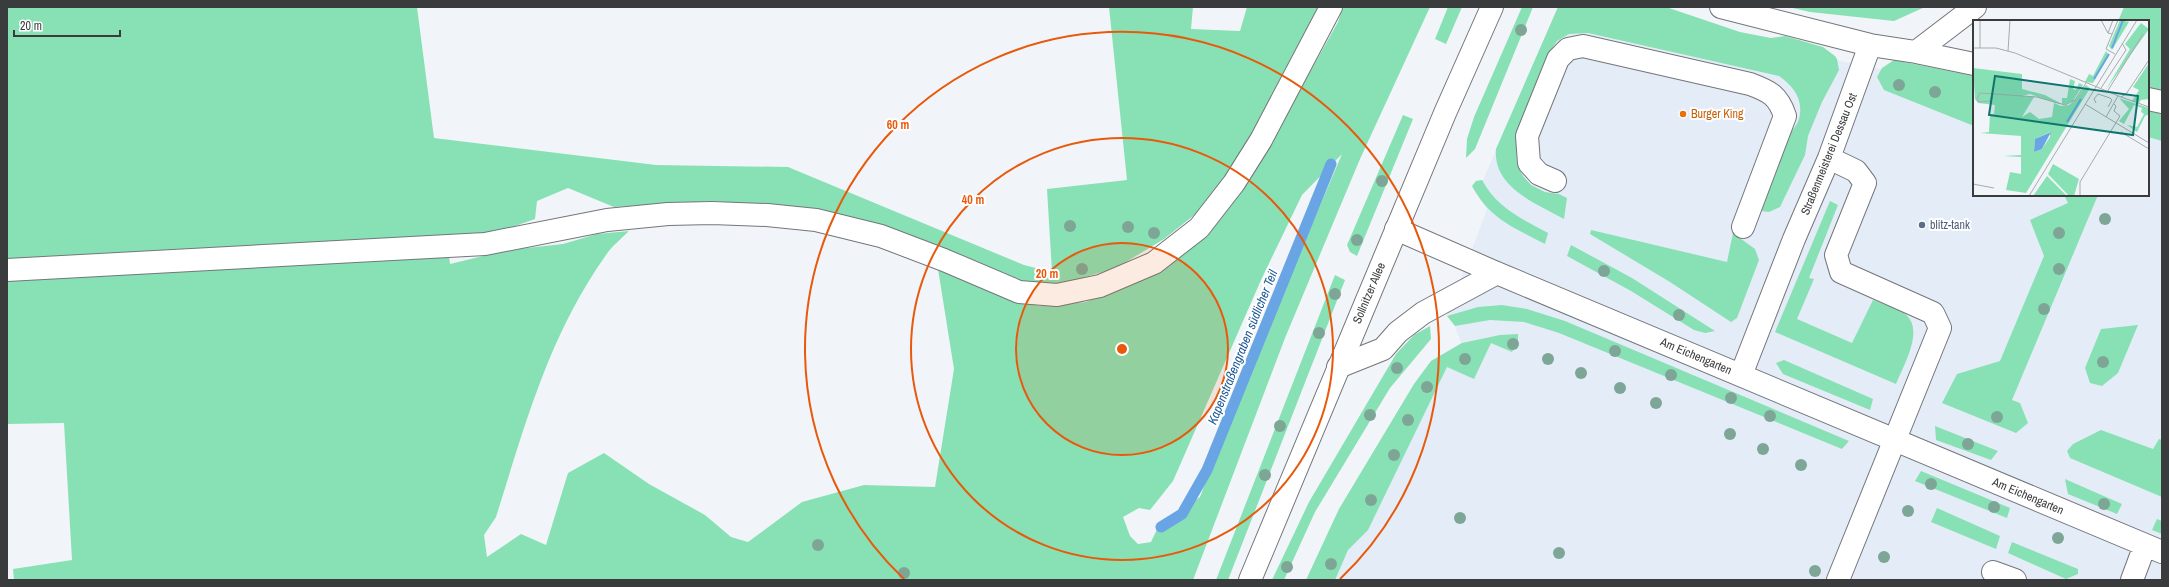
<svg xmlns="http://www.w3.org/2000/svg" width="2169" height="587" viewBox="0 0 2169 587" font-family="'Archivo Narrow',sans-serif">
  <style>
    .built { fill: #e4ecf7 }
    .green { fill: #88e1b4; fill-rule: evenodd }
    .lines { fill: none; stroke-linecap: round; stroke-linejoin: round }
    .stream { stroke: #69a4e5; stroke-width: 11 }
    .minor-casing { stroke: #73767a; stroke-width: 24 }
    .major-casing { stroke: #73767a; stroke-width: 24 }
    .minor { stroke: #fff; stroke-width: 22 }
    .major { stroke: #fff; stroke-width: 22 }
    .tree { fill: #7da697 }
    .ring { fill: none; stroke: #e8590c; stroke-width: 2 }
    .food-dot { fill: #e8710a; stroke: #fff; stroke-width: 1.5 }
    .service-dot { fill: #5c6f8a; stroke: #fff; stroke-width: 1.5 }
    .labels { text-anchor: middle; stroke-width: 4; stroke-linejoin: round; paint-order: stroke }
    .food-label { font-size: 12px; fill: #c56008; stroke: #fff; text-anchor: start }
    .street-label { font-size: 12px; fill: #393b3c; stroke: #fff }
    .service-label { font-size: 12px; fill: #4e5e75; stroke: #fff; text-anchor: start }
    .water-label { font-size: 13px; font-style: italic; fill: #1e5996; stroke: #fff }
    .inset-river { fill: none; stroke: #69a4e5; stroke-width: 2 }
    .inset-road { fill: none; stroke: #a7abad; stroke-width: 1 }
    .view { fill: #0f766e; fill-opacity: 0.15; stroke: #0f766e; stroke-width: 2 }
    .inset-edge { fill: none; stroke: #393b3c; stroke-width: 2 }
    .centre { fill: #e8590c; stroke: #fff; stroke-width: 2 }
    .ring-label { font-size: 12px; text-anchor: middle; font-weight: bold; fill: #e8590c; stroke: #fff; stroke-width: 4; stroke-linejoin: round; paint-order: stroke }
  </style>
  <rect width="100%" height="100%" fill="#f1f5f9"/>
  <path class="built" d="M1558 7H1575L1974 88V195H2148V127L2162 130V580H1306L1339 509 1414 384 1431 361 1461 343 1455 326 1447 316 1487 209 1472 186 1476 181 1483 180Z"/>
  <path class="green" d="M7 7H417L434 138 656 165 788 167 1024 265 1052 272 1047 189 1127 180 1109 7H1193L1191 29 1240 31 1247 7H1319L1312 28 1251 138 1212 201 1164 239 1116 268 1058 285 1018 284 976 265 874 226 820 212 714 201 614 207 568 188 537 201 535 219 484 237 447 238 450 264 508 250 563 244 597 234 629 231C621 239 612 246 606 255 549 335 525 425 496 517L484 535 487 557 521 534 546 545 568 473 604 453 649 484 705 515 731 537 748 542 802 502 864 485 935 487 954 369 938 269 1002 296 1039 306 1086 302 1158 269 1187 251 1221 215 1251 177 1338 22 1343 7H1430L1360 159 1285 338 1193 580H14L13 569 72 560 64 423 7 424ZM1342 154 1236 403 1200 497 1159 525 1151 542 1138 544 1130 536 1123 517 1139 508 1150 510 1173 481 1261 280 1302 195Z
    M1448 7H1462L1446 44 1435 39Z
    M1522 7H1533L1475 149 1466 158 1467 139 1474 117Z
    M1558 7H1666L1740 32 1771 38 1785 36 1823 47 1835 56 1837 59 1839 70 1822 102 1808 136 1805 155 1780 207 1769 212 1761 211C1769 187 1777 162 1787 138 1791 130 1799 125 1800 114 1802 97 1792 85 1779 76L1588 33 1569 34 1557 41 1547 56 1545 72 1516 141 1517 164 1523 176 1531 185 1545 192 1559 194 1567 198 1564 219C1536 203 1493 188 1496 149Z
    M1788 7H1925L1894 21 1810 12Z
    M2124 7H2162V92L2148 89V21H2118Z
    M1894 60 1974 76V126L1884 90 1877 77 1882 68Z
    M2148 111 2162 114V141L2148 137Z
    M1403 115 1413 119 1357 256 1350 252 1347 245Z
    M1482 180C1497 208 1522 219 1548 233L1545 244C1513 227 1490 219 1472 186L1476 181Z
    M2064 195H2098L2012 400 2020 403 2028 423 2016 433 1942 403 1957 374 2000 361 2044 256 2030 220 2068 203Z
    M1830 201 1838 205 1809 278 1814 279 1797 319 1852 343 1873 300C1882 304 1893 307 1902 312 1927 326 1904 364 1896 384L1775 332Z
    M1591 230 1727 262 1733 233 1755 249 1759 260 1737 318 1731 322 1670 282 1590 234Z
    M1571 245 1632 278 1715 331 1705 333 1694 330 1631 291 1567 256Z
    M1335 275 1345 280 1228 580H1216Z
    M1502 305 1527 309 1565 321 1849 441 1842 449 1559 333 1524 322 1490 320 1455 326 1447 316 1478 307Z
    M2138 325 2118 373 2102 386 2090 383 2085 368 2101 329Z
    M1430 326 1431 339 1390 388 1315 512 1284 580H1272L1309 502 1396 354 1414 335Z
    M1518 334V341L1512 352 1491 343 1474 379 1447 367 1368 530 1348 550 1335 580H1306L1339 509 1414 384 1431 361 1462 343 1500 335Z
    M1784 360 1873 399 1870 410 1783 374 1776 363Z
    M1935 426 1998 451 1991 460 1936 440Z
    M2101 430 2153 449 2159 439 2162 440V497L2070 458 2067 451 2073 444Z
    M1921 471 2010 508 2007 518 1915 481Z
    M2065 479 2122 504 2117 514 2068 494Z
    M1937 508 2000 536 1996 549 1931 522Z
    M2157 519 2162 521V534L2152 530Z
    M2012 542 2078 569V574L2066 579 2008 553Z"/>
  <g class="lines">
    <path class="stream" d="M1161 527 1182 514 1207 470 1331 164"/>
    <defs>
      <path id="minor" d="M1721 7 1870 45 1916 52 1975 7
        M1916 52 1974 64
        M2148 99 2162 102
        M1829 158 1856 171 1865 183 1836 255 1841 272 1933 313 1940 328 1838 580
        M1555 181 1539 174 1529 163 1527 136 1558 59 1568 49 1583 46 1750 84C1769 91 1778 95 1785 116L1743 227
        M1396 229 1492 271 2162 552
        M7 270 485 244 607 220 668 214 712 213 767 215 816 220 881 236 944 260 1019 292 1057 295 1100 286 1154 263 1199 228 1234 183 1261 140 1331 7
        M1338 367 1383 349 1398 332 1423 313 1497 273
        M1741 375 1794 239 1829 158 1870 45
        M1993 572 2015 580
        M2132 580 2145 545"/>
      <path id="major" d="M1250 580 1445 113 1492 7"/>
    </defs>
    <use href="#minor" class="minor-casing"/>
    <use href="#major" class="major-casing"/>
    <use href="#minor" class="minor"/>
    <use href="#major" class="major"/>
  </g>
  <g class="tree">
    <circle cx="1521" cy="30" r="6"/>
    <circle cx="1899" cy="85" r="6"/>
    <circle cx="1935" cy="92" r="6"/>
    <circle cx="1382" cy="181" r="6"/>
    <circle cx="2105" cy="219" r="6"/>
    <circle cx="1070" cy="226" r="6"/>
    <circle cx="1128" cy="227" r="6"/>
    <circle cx="1154" cy="233" r="6"/>
    <circle cx="2059" cy="233" r="6"/>
    <circle cx="1357" cy="240" r="6"/>
    <circle cx="1082" cy="269" r="6"/>
    <circle cx="2059" cy="269" r="6"/>
    <circle cx="1604" cy="271" r="6"/>
    <circle cx="1335" cy="294" r="6"/>
    <circle cx="2044" cy="309" r="6"/>
    <circle cx="1679" cy="315" r="6"/>
    <circle cx="1319" cy="333" r="6"/>
    <circle cx="1513" cy="344" r="6"/>
    <circle cx="1615" cy="351" r="6"/>
    <circle cx="1465" cy="359" r="6"/>
    <circle cx="1548" cy="359" r="6"/>
    <circle cx="2103" cy="362" r="6"/>
    <circle cx="1397" cy="368" r="6"/>
    <circle cx="1581" cy="373" r="6"/>
    <circle cx="1671" cy="375" r="6"/>
    <circle cx="1427" cy="387" r="6"/>
    <circle cx="1620" cy="388" r="6"/>
    <circle cx="1731" cy="398" r="6"/>
    <circle cx="1656" cy="403" r="6"/>
    <circle cx="1370" cy="415" r="6"/>
    <circle cx="1770" cy="416" r="6"/>
    <circle cx="1997" cy="417" r="6"/>
    <circle cx="1408" cy="420" r="6"/>
    <circle cx="1280" cy="426" r="6"/>
    <circle cx="1730" cy="434" r="6"/>
    <circle cx="1968" cy="444" r="6"/>
    <circle cx="1763" cy="449" r="6"/>
    <circle cx="1394" cy="455" r="6"/>
    <circle cx="1801" cy="465" r="6"/>
    <circle cx="1265" cy="475" r="6"/>
    <circle cx="1931" cy="484" r="6"/>
    <circle cx="1371" cy="500" r="6"/>
    <circle cx="2104" cy="504" r="6"/>
    <circle cx="1994" cy="507" r="6"/>
    <circle cx="1908" cy="511" r="6"/>
    <circle cx="1460" cy="518" r="6"/>
    <circle cx="2058" cy="538" r="6"/>
    <circle cx="818" cy="545" r="6"/>
    <circle cx="1559" cy="553" r="6"/>
    <circle cx="1884" cy="557" r="6"/>
    <circle cx="1331" cy="564" r="6"/>
    <circle cx="1287" cy="567" r="6"/>
    <circle cx="1815" cy="571" r="6"/>
    <circle cx="904" cy="573" r="6"/>
  </g>
  <circle cx="1122" cy="349" r="106" fill="#e8590c" fill-opacity=".12"/>
  <g class="ring">
    <circle cx="1122" cy="349" r="106"/>
    <circle cx="1122" cy="349" r="211"/>
    <path d="M904 579A317 317 0 1 1 1340 579"/>
  </g>
  <circle class="food-dot" cx="1683" cy="114" r="4"/>
  <circle class="service-dot" cx="1922" cy="225" r="4"/>
  <g class="labels">
    <g class="food-label">
      <text x="1691" y="118">Burger King</text>
    </g>
    <g class="street-label">
      <text transform="translate(1829 154) rotate(-68)" y="4">Straßenmeisterei Dessau Ost</text>
      <text transform="translate(1369 293) rotate(-67)" y="4">Sollnitzer Allee</text>
      <text transform="translate(1696 356) rotate(23)" y="4">Am Eichengarten</text>
      <text transform="translate(2028 496) rotate(23)" y="4">Am Eichengarten</text>
    </g>
    <g class="service-label">
      <text x="1930" y="229">blitz-tank</text>
    </g>
    <g class="water-label">
      <text transform="translate(1242 347) rotate(-68)" y="5">Kapenstraßengraben südlicher Teil</text>
    </g>
  </g>
  <g transform="translate(1973 20)">
    <rect width="176" height="176" fill="#f1f5f9"/>
    <path d="M147 0 156 2 139 30 136 26ZM168 3 176 9 132 71 157 29 152 24ZM133 31 136 35 120 63 112 62 116 54 120 56ZM176 43V79L168 80 166 83 159 81 166 70 160 67ZM0 48 49 54V69L72 75 89 84V78H94L97 59 102 61 100 69 103 70 106 63 110 65 100 81 93 84H86L57 74 49 76 61 77 49 97 57 92 66 99 79 97 81 83 88 86 96 85 103 79 113 65 117 68 53 173 33 170 37 152 48 154V137L30 136 48 135V116L7 113 16 112 17 94H21L22 85 5 83 2 79ZM77 112V117L69 129 61 132 62 119ZM146 78 176 88V94L172 96 164 112 154 105 164 107 171 94 168 92 169 88 161 85 151 104 146 101 156 89ZM80 144 106 159 101 176H96L75 154ZM74 156 94 176H60Z" fill="#88e1b4" fill-rule="evenodd"/>
    <path d="M78 112 69 129 61 132 62 119Z" fill="#69a4e5"/>
    <path class="inset-river" d="M139 28 150 0M121 59 136 34M94 102 108 79"/>
    <path class="inset-road" d="M7 0V28M128 0 135 13M139 14 135 13 140 0M0 28H23L42 33 148 77 153 74 176 40M35 31 37 0M142 34 133 29 145 0M128 68 153 30 149 23M134 72 170 14M19 74 17 81 6 82 4 79 7 73 64 77 92 85 102 80 113 63M148 77 176 87M123 83 121 79 125 74 137 78 139 80 135 87M112 84 176 123M133 97 145 76M148 112 176 129M0 164 21 168M56 176 164 0M107 176V162L147 96 141 91 143 86 141 84"/>
    <path class="view" d="M22 56 165 76 160 115 16 95Z"/>
    <rect width="176" height="176" class="inset-edge"/>
  </g>
  <circle cx="1122" cy="349" r="6" class="centre"/>
  <g class="ring-label">
    <text x="898" y="129">60 m</text>
    <text x="973" y="204">40 m</text>
    <text x="1047" y="278">20 m</text>
  </g>
  <rect width="2169" height="587" fill="none" stroke="#393b3c" stroke-width="16"/>
  <path d="M14 30v6h106v-6" fill="none" stroke="#393b3c" stroke-width="2"/>
  <text x="20" y="30" font-size="12" fill="#393b3c" stroke="#ffffff" stroke-width="3" paint-order="stroke">20 m</text>
</svg>
